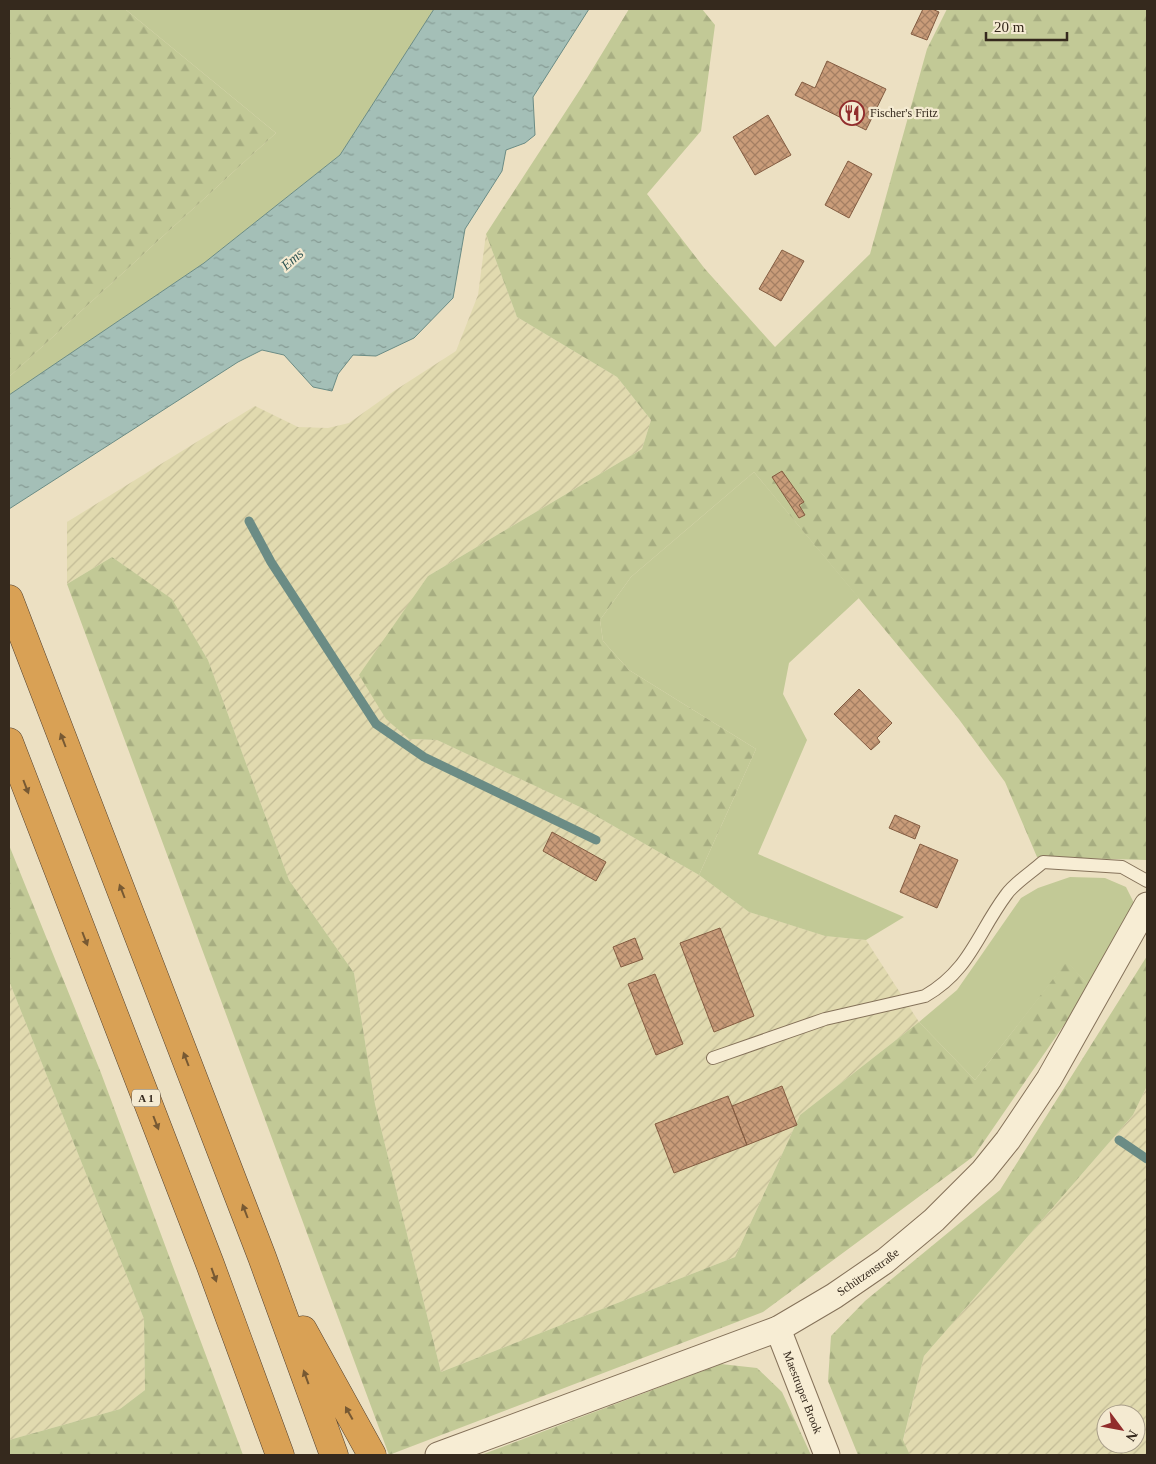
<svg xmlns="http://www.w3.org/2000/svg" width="1156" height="1464" viewBox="0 0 1156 1464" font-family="'Times New Roman',serif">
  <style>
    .farmland { fill: url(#farmland-furrows); fill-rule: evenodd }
    .green { fill: #c2c996 }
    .forest { fill: url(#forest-firs) }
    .water { fill: url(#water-ripples); stroke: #6b8c85 }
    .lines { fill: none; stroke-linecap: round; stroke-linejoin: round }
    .stream { stroke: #6b8c85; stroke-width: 9 }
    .building { fill: url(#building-cross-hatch); stroke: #835c41 }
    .service-casing { stroke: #85725a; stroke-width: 14 }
    .minor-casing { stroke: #85725a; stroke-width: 27 }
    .motorway-casing { stroke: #53402e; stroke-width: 29 }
    .service { stroke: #f7edd4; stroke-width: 12 }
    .minor { stroke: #f7edd4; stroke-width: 25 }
    .motorway { stroke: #d9a155; stroke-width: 28 }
    .oneway { fill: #775933 }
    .labels { text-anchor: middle; stroke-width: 4.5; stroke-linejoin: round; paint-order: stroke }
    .shield { fill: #f4ead1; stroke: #6e6353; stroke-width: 1 }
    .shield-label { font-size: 11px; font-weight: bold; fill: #35291d }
    .poi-label { font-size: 12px; fill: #35291d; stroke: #f4ead1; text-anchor: start }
    .street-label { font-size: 12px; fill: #35291d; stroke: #f4ead1 }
    .water-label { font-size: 14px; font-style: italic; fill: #2d5453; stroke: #f4ead1 }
  </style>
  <defs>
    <pattern id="farmland-furrows" width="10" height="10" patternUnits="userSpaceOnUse" patternTransform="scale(1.25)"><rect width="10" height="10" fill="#e1daaf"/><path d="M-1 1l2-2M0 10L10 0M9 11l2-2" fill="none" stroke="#c2bb96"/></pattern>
    <pattern id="forest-firs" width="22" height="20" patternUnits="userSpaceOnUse" patternTransform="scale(1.25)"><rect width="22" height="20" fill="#c2c996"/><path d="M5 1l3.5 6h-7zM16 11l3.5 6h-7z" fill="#a7ad81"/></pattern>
    <pattern id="water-ripples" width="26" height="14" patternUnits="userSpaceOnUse" patternTransform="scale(1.25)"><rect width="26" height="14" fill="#a4bfb7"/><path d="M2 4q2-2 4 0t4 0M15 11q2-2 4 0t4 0" fill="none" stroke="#869b94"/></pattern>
    <pattern id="building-cross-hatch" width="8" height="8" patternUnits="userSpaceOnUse" patternTransform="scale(1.25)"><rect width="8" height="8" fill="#c99c79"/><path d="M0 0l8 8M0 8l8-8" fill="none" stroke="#a47f63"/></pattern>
  </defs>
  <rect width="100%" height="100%" fill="#ece0c2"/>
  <path class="farmland" d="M486 234 517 317 617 377 651 420 642 449 428 576 409 739 437 740 582 808 699 875 749 912 825 936 866 940 919 1022 800 1115 735 1257 441 1372 375 1104 354 973 289 880 208 660 172 600 112 557 67 584V522L255 406 298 427 328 428 349 423 394 391 456 351 478 295Z
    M9 981 144 1319 145 1390 120 1409 9 1440Z
    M1147 1086V1455H910L903 1441 924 1356 1133 1115ZM1106 1414H1136V1444H1106Z"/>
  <path class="green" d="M125 9H434L340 155 204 263 9 395V377L276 133Z
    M754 472 859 598 789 663 783 694 807 740 758 854 904 917 866 940 825 936 749 912 699 875 756 749 629 670 603 641 600 620 631 577Z
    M1070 877 1105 878 1126 887 1137 909 1090 987 1067 962 975 1080 919 1022 957 990 1021 898 1038 888Z"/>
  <path class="forest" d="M9 9H125L276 133 9 377Z
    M629 9H702L715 25 701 131 647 194 705 269 775 347 870 254 927 49 947 9H1147V860L1037 857 1005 782 958 718 754 472 631 577 600 620 603 641 629 670 756 749 699 875 582 808 437 740 409 739 386 719 359 675 428 576 642 449 651 420 617 377 517 317 486 234 581 88Z
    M112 557 172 599 208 660 289 880 354 973 375 1104 441 1372 735 1257 800 1115 919 1022 975 1080 1067 961 1090 987 974 1156 763 1312 389 1455 67 584Z
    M9 845 101 1073 243 1455H9V1440L120 1409 145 1390 144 1319 9 981Z
    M1147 956V1086L1133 1115 924 1356 903 1440 910 1455H858L828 1381 831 1336 865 1301 1000 1190Z
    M721 1364 757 1368 782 1392 811 1455H481Z"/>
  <path class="water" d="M434 9H589L533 97 535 135 525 143 506 150 502 171 465 229 453 298 414 338 376 356 353 355 338 374 332 391 313 387 284 355 262 350 238 362 9 509V395L204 263 340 155Z"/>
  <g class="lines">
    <path class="stream" d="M249 521 271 562 376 724 424 757 596 840
      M1119 1140 1147 1159"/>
  </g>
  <path class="building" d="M923 9H932L939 12 927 40 911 34Z
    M827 61 886 89 866 130 795 95 802 82 815 88Z
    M768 115 791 155 755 175 733 137Z
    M848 161 872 174 849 218 825 205Z
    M782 250 804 261 781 301 759 289Z
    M782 471 804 502 799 505 805 515 799 518 772 477Z
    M859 689 892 723 877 738 880 742 871 750 834 714Z
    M895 815 920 826 915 839 889 828Z
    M552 832 606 862 596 881 543 851Z
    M920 844 958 860 937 908 900 892Z
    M720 928 754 1016 714 1032 680 943Z
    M635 938 643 959 621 967 613 947Z
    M655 974 683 1044 656 1055 628 984Z
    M782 1086 797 1125 747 1145 732 1106Z
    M728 1096 747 1145 674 1173 655 1124Z"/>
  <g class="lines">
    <defs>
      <path id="service" d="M713 1058 825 1019 925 996C970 970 977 934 1006 895 1014 883 1032 872 1043 862L1122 867 1147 881"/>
      <g id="minor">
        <path id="s1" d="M778 1329 827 1455"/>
        <path id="s2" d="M438 1455 778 1329 834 1296 885 1261 934 1220 983 1171 1008 1140 1049 1079 1147 905"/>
      </g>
      <path id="motorway" d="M9 599 262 1257 334 1455
        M9 742 210 1264 280 1455
        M303 1330 372 1455"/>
    </defs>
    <use href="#service" class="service-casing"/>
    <use href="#minor" class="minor-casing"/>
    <use href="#motorway" class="motorway-casing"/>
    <use href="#service" class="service"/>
    <use href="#minor" class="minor"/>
    <use href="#motorway" class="motorway"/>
  </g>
  <defs><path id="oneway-solid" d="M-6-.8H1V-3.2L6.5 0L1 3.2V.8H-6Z" transform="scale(1.25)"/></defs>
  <g class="oneway">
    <use href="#oneway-solid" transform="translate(63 740) rotate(-111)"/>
    <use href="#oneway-solid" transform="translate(26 787) rotate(69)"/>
    <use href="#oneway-solid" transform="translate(122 891) rotate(-111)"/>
    <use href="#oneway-solid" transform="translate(85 939) rotate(69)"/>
    <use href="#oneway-solid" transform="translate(186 1059) rotate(-111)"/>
    <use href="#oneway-solid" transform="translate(156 1123) rotate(69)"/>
    <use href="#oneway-solid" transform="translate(245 1211) rotate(-111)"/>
    <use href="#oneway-solid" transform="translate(214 1275) rotate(70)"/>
    <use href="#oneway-solid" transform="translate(306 1377) rotate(-110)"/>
    <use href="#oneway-solid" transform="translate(349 1413) rotate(-119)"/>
  </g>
  <defs>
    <symbol id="restaurant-ring" viewBox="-11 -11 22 22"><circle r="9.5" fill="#f4ead1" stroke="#912d2c" stroke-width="1.5"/><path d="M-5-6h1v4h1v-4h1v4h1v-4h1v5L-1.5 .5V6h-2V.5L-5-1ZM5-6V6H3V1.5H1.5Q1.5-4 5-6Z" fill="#912d2c"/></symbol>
  </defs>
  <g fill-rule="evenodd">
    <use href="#restaurant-ring" x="838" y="99" width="28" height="28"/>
  </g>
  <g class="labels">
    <rect class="shield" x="132" y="1089.5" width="28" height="17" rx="4"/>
    <g class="shield-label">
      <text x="146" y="1102">A 1</text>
    </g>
    <g class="poi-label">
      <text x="870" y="117">Fischer's Fritz</text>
    </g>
    <g class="street-label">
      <text dy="4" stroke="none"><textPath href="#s2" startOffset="469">Schützenstraße</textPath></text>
      <text dy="4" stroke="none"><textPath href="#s1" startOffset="68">Maestruper Brook</textPath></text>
    </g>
    <g class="water-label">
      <text transform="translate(292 259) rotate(-41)" y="5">Ems</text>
    </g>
  </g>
  <rect width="1156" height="1464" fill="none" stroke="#35291d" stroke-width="20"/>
  <g transform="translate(1121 1429) rotate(122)"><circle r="24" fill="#f4ead1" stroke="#a89d89"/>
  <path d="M0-4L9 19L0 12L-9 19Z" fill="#912d2c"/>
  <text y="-8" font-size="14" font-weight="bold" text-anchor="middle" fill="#35291d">N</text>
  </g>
  <path d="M986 32v8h81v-8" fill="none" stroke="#35291d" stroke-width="2.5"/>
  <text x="994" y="32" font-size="15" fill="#35291d" stroke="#f4ead1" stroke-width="4" paint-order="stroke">20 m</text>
</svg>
